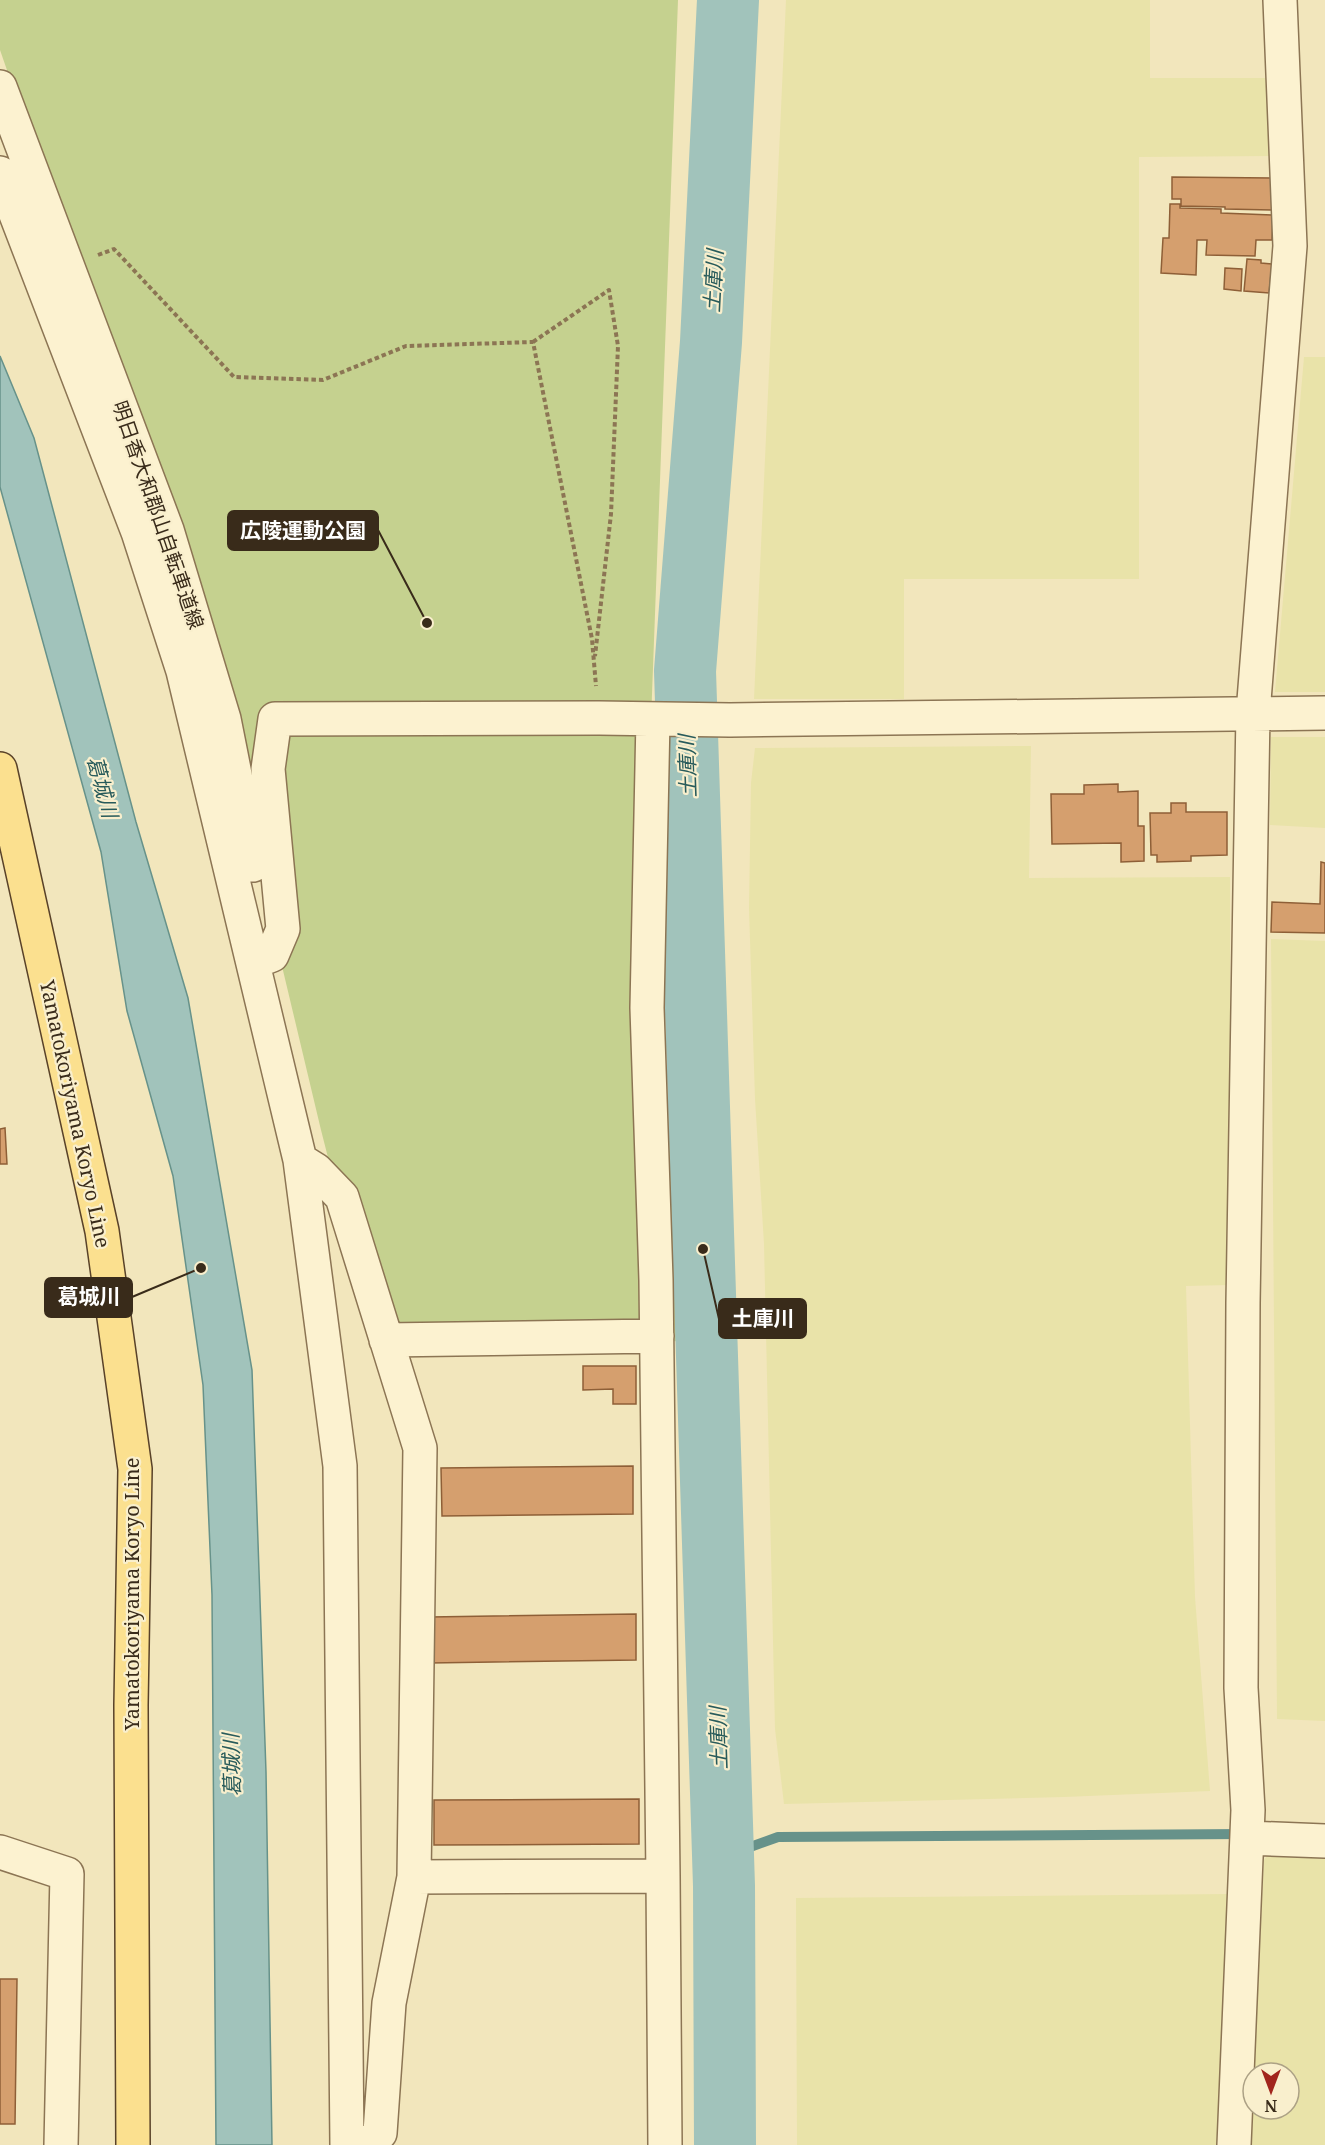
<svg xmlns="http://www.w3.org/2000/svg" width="1325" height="2145" viewBox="0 0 1325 2145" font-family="'Noto Serif','Noto Sans JP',serif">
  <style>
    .farmland { fill: #e9e3a9 }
    .green { fill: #c5d18f }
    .water { fill: #a1c3bb; stroke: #67928a; stroke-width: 1.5 }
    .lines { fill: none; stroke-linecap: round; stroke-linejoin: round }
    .stream { stroke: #67928a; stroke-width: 10 }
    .river { stroke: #a1c3bb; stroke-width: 62 }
    .building { fill: #d59f6e; stroke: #8e5f37; stroke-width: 1.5 }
    .minor-casing { stroke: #8c7554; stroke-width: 36 }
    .major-casing { stroke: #594229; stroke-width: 36 }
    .path { stroke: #8c7554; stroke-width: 4; stroke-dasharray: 4.5 3; stroke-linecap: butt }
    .minor { stroke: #fcf2d0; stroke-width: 33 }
    .major { stroke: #fbe08f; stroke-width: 33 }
    .labels { text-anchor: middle; stroke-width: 4.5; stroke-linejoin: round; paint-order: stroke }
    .street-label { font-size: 20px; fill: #392b1a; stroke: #f9efcd }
    .water-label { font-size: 21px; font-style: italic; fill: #285b5b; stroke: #f9efcd }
    .leader { fill: none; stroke: #392b1a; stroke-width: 2 }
    .callout-dot { fill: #392b1a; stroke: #f9efcd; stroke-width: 2 }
    .callout { fill: #392b1a; stroke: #392b1a; stroke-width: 2 }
    .callout-label { font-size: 21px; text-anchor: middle; font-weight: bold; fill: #fff }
  </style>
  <rect width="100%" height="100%" fill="#f2e6bc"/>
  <path class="farmland" d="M786 0H1150V78H1274V156L1139 157V579H904V699H754Z
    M1304 357H1325V692H1275Z
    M1271 737H1325V828L1270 825Z
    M1031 746 1029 878 1230 877V1285L1186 1286 1195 1597 1210 1791 1064 1797 784 1804 775 1729 764 1244 755 1099 749 908 751 783 755 748Z
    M1271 939 1325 941V1721L1277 1719Z
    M1270 1852 1325 1853V2145H1251L1253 2101V2109H1289V2073H1254L1264 1860Z
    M1229 1894 1228 2145H797L796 1898Z"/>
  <path class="green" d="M0 0H678L651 721 678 1341 379 1358 321 1130 177 525 66 240 0 50Z"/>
  <path class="water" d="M0 356 34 438 136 822 188 998 252 1370 266 1772 272 2145H216L212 1595 203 1385 173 1176 127 1011 101 852 0 487Z"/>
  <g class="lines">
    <path class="stream" d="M724 1886 742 1850 778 1837 1244 1834"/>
    <path class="river" d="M725 2145 724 1886 685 671 711 342 728 0"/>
  </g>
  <path class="building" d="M1172 177 1274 178V210L1225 209V207L1181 206V199H1172Z
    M1170 204H1180V208L1221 209V213L1273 215 1272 240H1256L1255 256 1206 255 1207 240H1197L1196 275 1161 273 1163 238H1169Z
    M1247 259 1261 260V263L1272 264 1269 293 1244 291Z
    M1225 268 1242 269 1241 291 1224 289Z
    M1118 784V792L1138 791V826H1144V861L1121 862V843L1052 844 1051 794H1084V785Z
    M1171 803H1186V812H1227V855L1191 856V861L1157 862V855H1151L1150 813H1171Z
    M1321 862 1325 863V933L1271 932 1272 902 1320 904Z
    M5 1128 7 1164H0V1129Z
    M583 1366H636V1404H613V1389L583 1390Z
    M633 1466V1514L442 1516 441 1468Z
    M636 1614V1660L430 1663V1617Z
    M639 1799V1844L434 1845V1800Z
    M0 1979H17L15 2124H0Z"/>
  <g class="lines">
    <defs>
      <path id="minor" d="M0 87 167 530 224 719 253 865
        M0 173 138 532 183 671 300 1160 340 1466 347 2145
        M653 719 647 1008 656 1280 663 1876
        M254 962 272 955 283 929 268 769 275 719 599 718 730 720 1325 713
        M300 1160 316 1170 342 1197 420 1448 414 1877 389 2003 380 2133 368 2145
        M386 1340 657 1336
        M1247 1838 1325 1841
        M0 1852 67 1874 61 2145
        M414 1877 663 1876 665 2145
        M1234 2145 1248 1810 1241 1688 1243 1303 1253 713 1290 246 1280 0"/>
      <path id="major" d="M0 769 102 1231 135 1469 131 1705 133 2145"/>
    </defs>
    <use href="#minor" class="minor-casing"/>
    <use href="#major" class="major-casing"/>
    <path class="path" d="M98 255 114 249 234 377 323 380 406 346 533 342 592 639 596 686
      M533 342 609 290 618 346 611 514 595 656"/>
    <use href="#minor" class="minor"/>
    <use href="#major" class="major"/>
  </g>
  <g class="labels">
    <g class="street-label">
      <text transform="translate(158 515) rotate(71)" y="7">明日香大和郡山自転車道線</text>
      <text transform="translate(75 1114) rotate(78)" y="7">Yamatokoriyama Koryo Line</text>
      <text transform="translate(132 1594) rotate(-90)" y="7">Yamatokoriyama Koryo Line</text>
    </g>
    <g class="water-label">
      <text transform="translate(714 281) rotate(-87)" y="7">土庫川</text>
      <text transform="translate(688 766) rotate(-92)" y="7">土庫川</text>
      <text transform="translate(102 787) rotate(75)" y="7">葛城川</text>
      <text transform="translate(719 1738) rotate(-92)" y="7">土庫川</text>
      <text transform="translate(232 1765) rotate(-92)" y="7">葛城川</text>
    </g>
  </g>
  <path class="leader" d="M427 623L378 530M201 1268L132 1297M703 1249L719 1319"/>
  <g class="callout-dot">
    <circle cx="427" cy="623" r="6"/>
    <circle cx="201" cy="1268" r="6"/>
    <circle cx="703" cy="1249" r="6"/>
  </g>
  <g class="callout">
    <rect x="228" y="511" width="150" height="39" rx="6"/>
    <rect x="45" y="1278" width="87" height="39" rx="6"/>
    <rect x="719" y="1299" width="87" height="39" rx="6"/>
  </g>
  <g class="callout-label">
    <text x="303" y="538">広陵運動公園</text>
    <text x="89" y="1304">葛城川</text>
    <text x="763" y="1326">土庫川</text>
  </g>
  <g transform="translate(1271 2091) rotate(180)"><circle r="28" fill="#f9efcd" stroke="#aca185" stroke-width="1.5"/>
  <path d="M0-4.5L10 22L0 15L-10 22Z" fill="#a1251d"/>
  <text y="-9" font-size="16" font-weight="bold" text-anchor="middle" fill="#392b1a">N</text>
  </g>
</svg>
